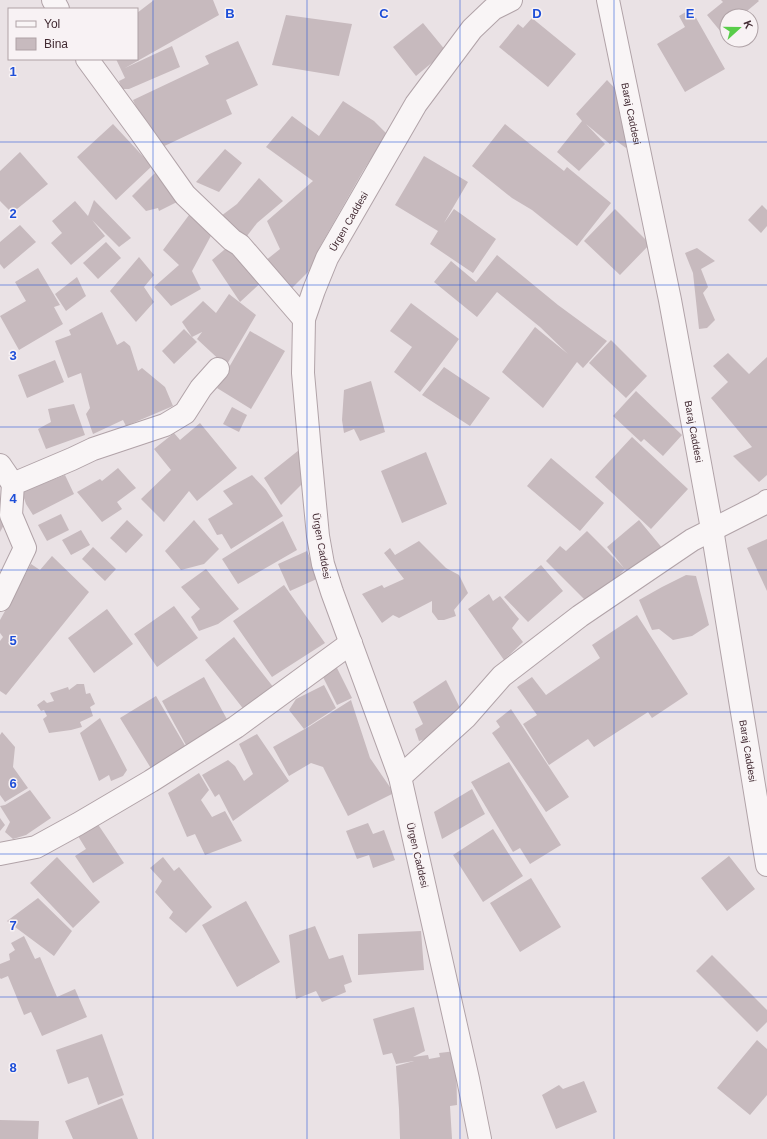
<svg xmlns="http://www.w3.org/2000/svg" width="767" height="1139" viewBox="0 0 767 1139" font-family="Helvetica,sans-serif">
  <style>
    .building { fill: #c7babe }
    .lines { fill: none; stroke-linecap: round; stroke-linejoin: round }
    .minor-casing { stroke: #b1a3a8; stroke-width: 24 }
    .minor { stroke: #f9f5f6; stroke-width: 22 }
    .grid { fill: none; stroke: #1d4ed8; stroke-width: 1; stroke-opacity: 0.55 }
    .labels { text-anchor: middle; stroke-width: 3; stroke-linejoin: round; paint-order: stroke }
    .street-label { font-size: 10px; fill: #422a32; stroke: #f8f2f4 }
    .grid-label { font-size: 13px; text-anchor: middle; font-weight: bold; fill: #1d4ed8; stroke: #f8f2f4; stroke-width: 3; stroke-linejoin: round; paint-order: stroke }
  </style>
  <rect width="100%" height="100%" fill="#eae2e5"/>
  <path class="building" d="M154 0H213L219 15 125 68 172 46 180 67 129 89H122L119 81 125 78 116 59H137V13Z
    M721 0H758L759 1 741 16H727V27L721 32 707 15 723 2Z
    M691 9 725 69 685 92 657 44 685 27 679 16Z
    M286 15 352 24 339 76 272 65Z
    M532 18 576 54 548 87 499 47 518 24 523 28Z
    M423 23 446 51 416 76 393 47Z
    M238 41 258 85 226 100 232 114 156 150 133 100 209 64 205 56Z
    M607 80 631 105 633 134 626 148 615 140 610 144 586 124 605 144 579 171 557 152 582 121 576 114Z
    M343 101 374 121 387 134 363 171 318 250 322 258 286 294 265 261 280 249 267 221 313 181 266 147 292 116 319 136Z
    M113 124 152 166 116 200 77 157Z
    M505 124 564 171 567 167 611 203 577 246 532 210 512 198 472 166Z
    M225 149 242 163 219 192 196 182Z
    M20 152 48 184 12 213 0 201V171Z
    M424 156 468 182 444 223 454 209 496 239 473 273 430 244 438 231 395 205Z
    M156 172 172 188 177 202 159 211 158 208 146 211 132 196Z
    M259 178 283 201 257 223 240 245 217 219 237 204Z
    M94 200 131 238 119 247 92 220 105 236 71 265 51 243 62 233 52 221 75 201 88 216Z
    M762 205 767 210V226L761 233 748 220Z
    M615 209 650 244 620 275 584 241Z
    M192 211 213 232 192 271 201 289 171 306 154 287 179 265 163 250Z
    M20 225 36 242 4 269 0 264V242Z
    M106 242 121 258 98 279 83 263Z
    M230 245 266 278 240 302 212 260Z
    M697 248 715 261 701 269 708 287 703 293 715 320 707 328 699 329 693 273 685 253Z
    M497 255 558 305 607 341 583 368 577 362 543 408 502 372 535 327 568 354 540 327 497 292 477 317 434 282 451 261 476 282Z
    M139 257 154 275 144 287 154 302 136 322 110 291Z
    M38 268 60 305 54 307 63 324 19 350 0 316 26 301 15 282Z
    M77 277 86 296 66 311 55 294Z
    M229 294 256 315 226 366 197 339 202 332 192 337 182 322 203 301 216 313Z
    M411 303 459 339 420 392 394 372 412 347 390 331Z
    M102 312 117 345 124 341 130 346 138 371 142 368 165 387 173 406 126 426 123 420 93 434 86 414 90 408 81 373 68 378 55 341 71 335 69 330Z
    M184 329 197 342 174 364 162 351Z
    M250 331 285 351 251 409 217 388Z
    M611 340 647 376 626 398 589 363Z
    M728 353 749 374 767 357V475L759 482 733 456 752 447 711 398 728 382 713 366Z
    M55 360 64 382 27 398 18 375Z
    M444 367 490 398 470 426 422 395Z
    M371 381 385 432 360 441 354 429 344 433 342 420 344 390Z
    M636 391 682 435 663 456 644 439 641 442 613 416Z
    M74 404 85 435 46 449 38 429 51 422 48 409Z
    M232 407 247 415 239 432 223 424Z
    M200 423 237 468 197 501 189 491 164 522 141 499 171 470 154 449 174 433 180 440Z
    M632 437 688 489 651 529 595 477Z
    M299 450 308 478 281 505 264 478Z
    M426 452 447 504 402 523 381 471Z
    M551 458 604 503 580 531 527 486Z
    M118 468 136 488 117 502 122 509 102 522 77 492 100 479 102 481Z
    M65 475 74 494 33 515 26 504 22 492Z
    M252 475 266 490 283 516 231 549 222 534 217 535 208 519 233 504 223 491Z
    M0 514 5 523 0 532Z
    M61 514 69 530 47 541 38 525Z
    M127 520 143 535 126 553 110 538Z
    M194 520 219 549 204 564 181 570 165 551Z
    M639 520 663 549 631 576 625 569 590 605 546 561 560 546 566 551 587 531 624 568 607 547Z
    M283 521 297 550 238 584 222 559Z
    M81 530 90 545 71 555 62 540Z
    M767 539V591L747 548Z
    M419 541 446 568 459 575 468 593 454 610 456 616 444 620H438L432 612V601L399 618 393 615 382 623 362 594 382 585 384 588 404 579 384 553 390 548 395 555Z
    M93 547 116 569 105 581 82 559Z
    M307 551 319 578 290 591 278 564Z
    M52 556 89 592 6 695 0 691V641L3 637 0 633V620L31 564 40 570Z
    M541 565 563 591 528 622 504 597Z
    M206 569 239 609 218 624 199 631 191 617 200 609 181 587Z
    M686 575 696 576 709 625 692 636 673 640 659 629 652 630 639 600 662 587Z
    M284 585 325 643 272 677 233 621Z
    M489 594 493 601 500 596 519 619 512 628 523 642 504 660 468 609Z
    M174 606 198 638 157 667 134 634Z
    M107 609 133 644 94 673 68 638Z
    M637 615 688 694 652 718 648 712 594 747 588 739 549 765 523 724 537 715 517 687 532 677 546 695 600 658 592 645Z
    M234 637 274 688 245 711 205 660Z
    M335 664 352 698 337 705 322 675Z
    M204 677 229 723 187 747 162 701Z
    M446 680 463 714 436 736 419 741 415 729 423 724 413 702Z
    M77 684H84L86 694 90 693 95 704 90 707 93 716 80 722 82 727 71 730 49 733 43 719 47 716 44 710 41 711 37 705 44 700 47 703 54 701 50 693 68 687 69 690Z
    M324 685 336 708 304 729 289 710 296 699Z
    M156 696 187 749 152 770 120 718Z
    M351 700 370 758 394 793 348 816 323 767 311 763 289 776 273 747 310 726Z
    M511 709 569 797 546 812 492 733 500 727 496 721Z
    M100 718 127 770 123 776 111 781 109 775 99 781 80 733Z
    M2 732 15 747 13 767 28 788 5 802 0 795V735Z
    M257 734 289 781 233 821 219 794 215 797 202 775 228 760 235 766 244 781 253 774 239 744Z
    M509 762 561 845 530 864 520 848 513 852 471 782Z
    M199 773 209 790 201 800 212 817 225 811 242 841 205 855 195 834 187 837 168 793Z
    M472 789 485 814 442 839 434 812Z
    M30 790 51 818 26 835 13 839 5 832 10 822 0 806 5 805Z
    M0 818 5 825 0 831Z
    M97 823 124 863 93 883 75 856 86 849 78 836Z
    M368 823 373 834 384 830 395 860 373 868 369 855 357 859 346 831Z
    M493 829 523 876 483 902 453 855Z
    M729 856 755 889 727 911 701 878Z
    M57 857 100 902 73 928 30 883Z
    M163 857 174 871 179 867 212 907 186 933 169 918 173 912 155 892 162 881 150 868Z
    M531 878 561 927 520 952 490 903Z
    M38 898 72 931 54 956 7 921Z
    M246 901 280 962 237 987 202 925Z
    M315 926 329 959 343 955 352 982 344 985 346 992 322 1002 316 991 296 999 289 935Z
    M421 931 424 970 358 975V934Z
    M24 936 35 959 40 957 57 997 75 989 87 1017 42 1036 31 1012 24 1015 8 976 1 979 0 978V964L10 960 9 954 15 950 11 943Z
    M712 955 767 1010V1022L757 1032 696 971Z
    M414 1007 425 1051 413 1057 428 1055 429 1059 440 1057 439 1053 456 1051 457 1105 450 1106 452 1139H400L399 1109 396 1066 414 1061 396 1064 392 1053 383 1055 373 1019Z
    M102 1034 124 1095 98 1105 88 1077 68 1084 56 1050Z
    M757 1040 767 1049V1095L750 1115 717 1088Z
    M584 1081 597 1112 556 1129 542 1095 559 1085 563 1089Z
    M122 1098 138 1139H73L65 1121Z
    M0 1120 39 1121 38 1139H0Z"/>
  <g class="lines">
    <defs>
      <g id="minor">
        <path d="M53 0 58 9"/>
        <path id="s1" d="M608 0 670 300 712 529 767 865"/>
        <path d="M87 59 139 130 185 195 232 240 240 245 304 319"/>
        <path d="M0 465 13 484"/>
        <path d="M0 600 25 548 11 515 13 484 72 459 93 449 165 425 185 413 201 388 218 369"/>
        <path d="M400 777 466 717 502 676 580 616 692 540 765 503 767 501"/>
        <path d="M0 854 36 847 78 824 151 781 236 727 351 643"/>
        <path id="s2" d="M480 1139 468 1079 400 777 332 592 323 564 318 536 310 452 303 373 304 319 314 290 327 258 416 104 472 29 493 9 511 0"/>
      </g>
    </defs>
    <use href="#minor" class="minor-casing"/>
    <use href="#minor" class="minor"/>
  </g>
  <path class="grid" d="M153 0V1139M307 0V1139M460 0V1139M614 0V1139M0 142H767M0 285H767M0 427H767M0 570H767M0 712H767M0 854H767M0 997H767"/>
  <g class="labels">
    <g class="street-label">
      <text dy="4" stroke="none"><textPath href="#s1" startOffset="116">Baraj Caddesi</textPath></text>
      <text dy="4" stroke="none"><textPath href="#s2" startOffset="951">Ürgen Caddesi</textPath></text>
      <text dy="4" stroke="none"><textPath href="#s1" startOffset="440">Baraj Caddesi</textPath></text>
      <text transform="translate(322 546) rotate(80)" y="4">Ürgen Caddesi</text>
      <text dy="4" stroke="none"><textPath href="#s1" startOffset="764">Baraj Caddesi</textPath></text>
      <text transform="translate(418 855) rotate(77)" y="4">Ürgen Caddesi</text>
    </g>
  </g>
  <g class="grid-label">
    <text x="230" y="18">B</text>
    <text x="384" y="18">C</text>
    <text x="537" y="18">D</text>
    <text x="690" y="18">E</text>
    <text x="13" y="76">1</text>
    <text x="13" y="218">2</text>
    <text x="13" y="360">3</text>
    <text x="13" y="503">4</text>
    <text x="13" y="645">5</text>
    <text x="13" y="788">6</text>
    <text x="13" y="930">7</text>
    <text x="13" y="1072">8</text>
  </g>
  <rect x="8" y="8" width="130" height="52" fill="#f8f2f4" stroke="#afa2a6"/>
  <rect x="16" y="21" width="20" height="6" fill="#f9f5f6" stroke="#afa2a6"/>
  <text x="44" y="28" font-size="12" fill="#422a32">Yol</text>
  <rect x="16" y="38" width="20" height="12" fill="#c7babe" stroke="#afa2a6"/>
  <text x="44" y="48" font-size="12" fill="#422a32">Bina</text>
  <g transform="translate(739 28) rotate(69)"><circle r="19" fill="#f8f2f4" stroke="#afa2a6"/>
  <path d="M0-3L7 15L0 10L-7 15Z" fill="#59cd4a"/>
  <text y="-6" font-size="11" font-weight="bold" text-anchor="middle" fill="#422a32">K</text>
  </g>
</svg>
